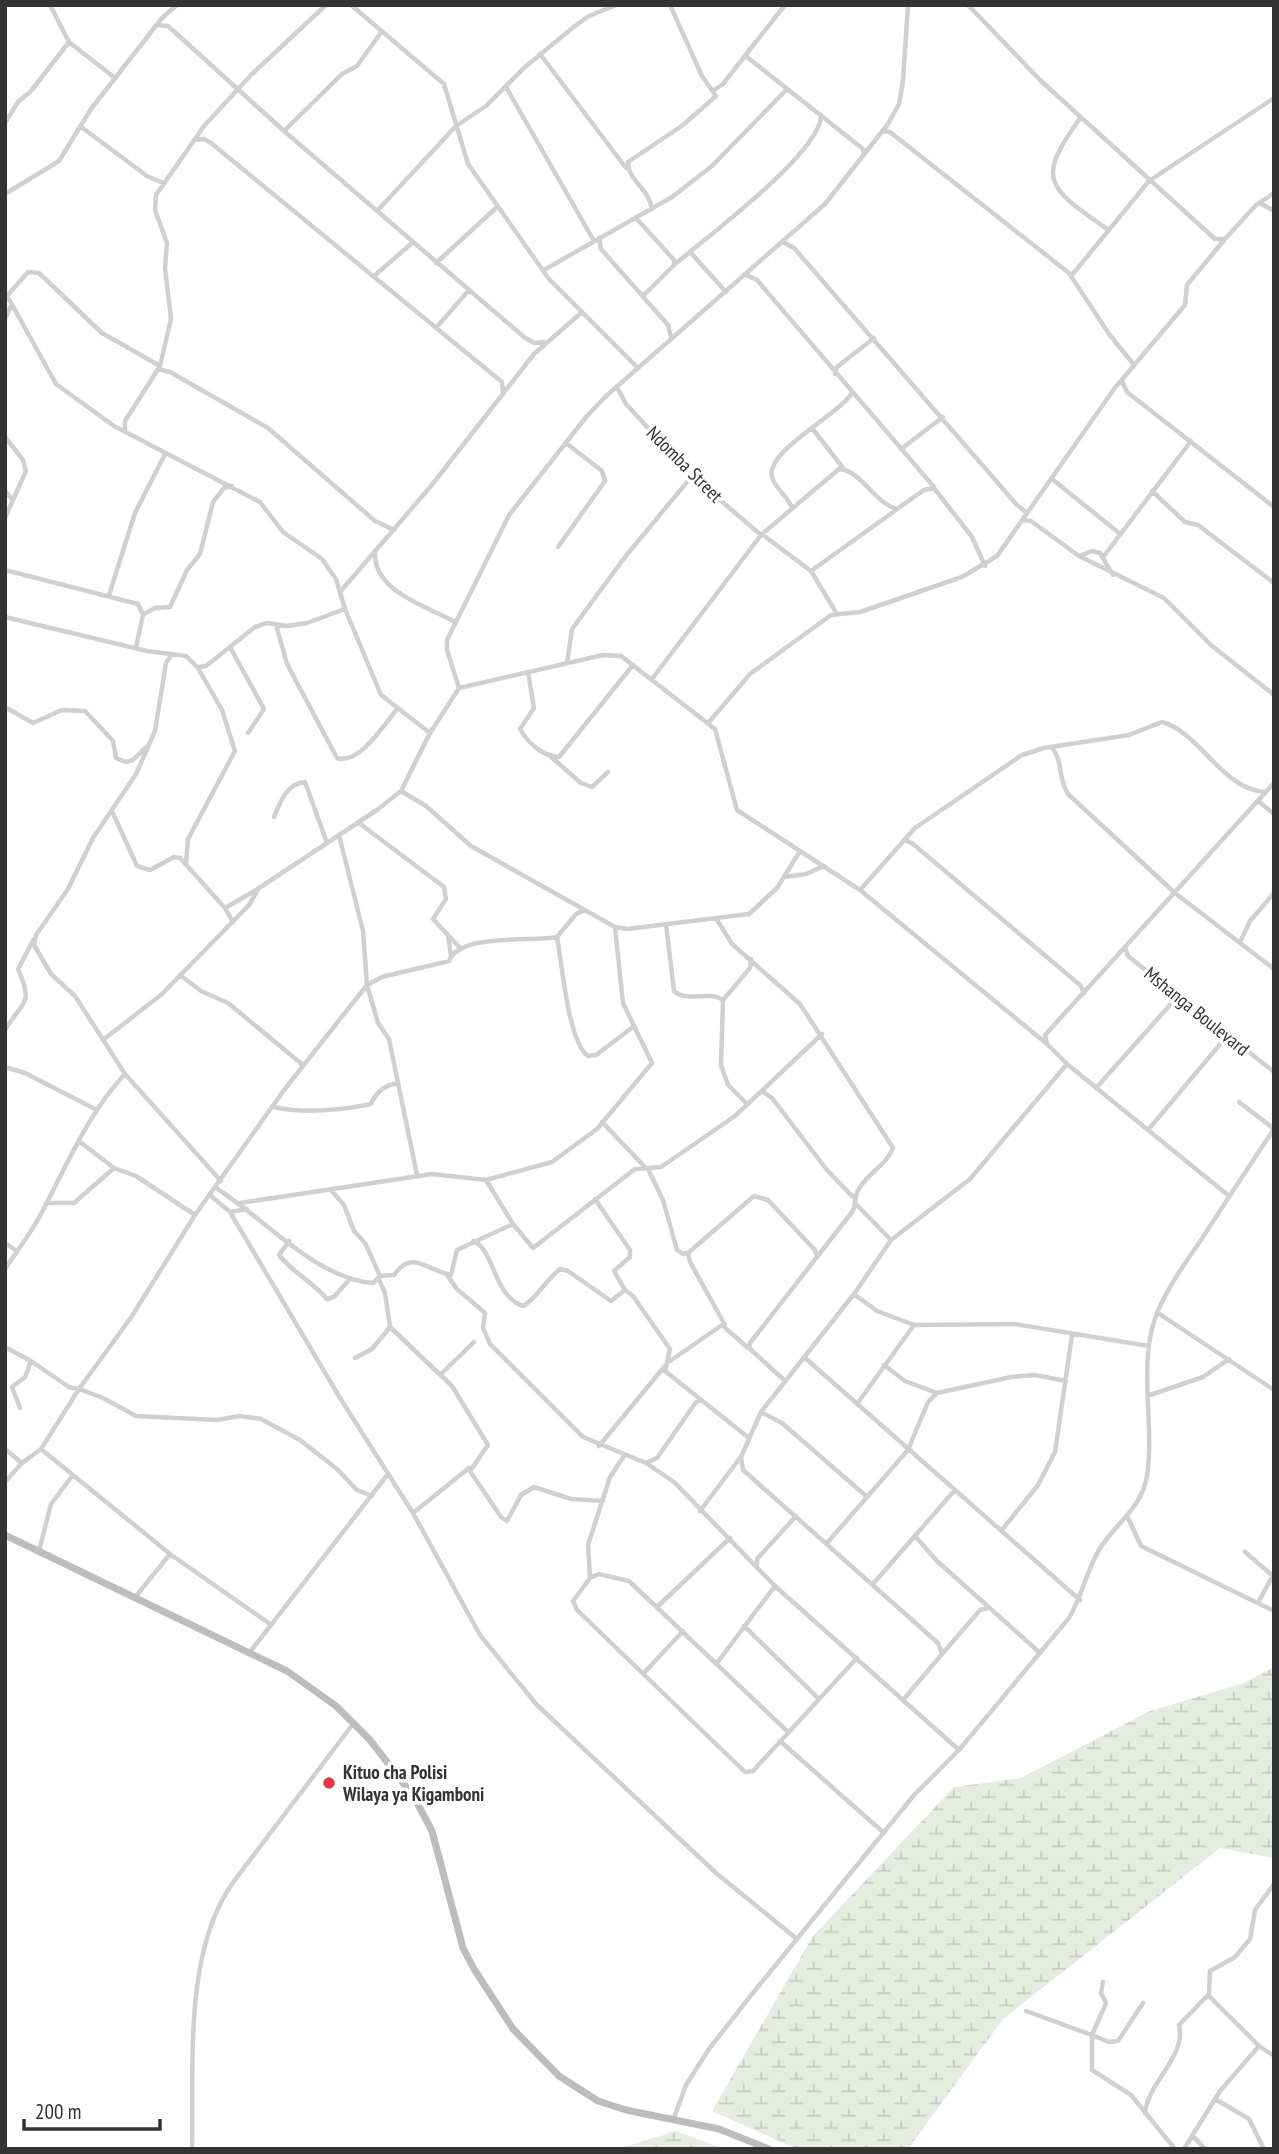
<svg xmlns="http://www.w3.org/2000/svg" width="1279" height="2154" viewBox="0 0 1279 2154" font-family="'PT Sans Narrow',sans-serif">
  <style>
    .wetland { fill: url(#wetland-marsh) }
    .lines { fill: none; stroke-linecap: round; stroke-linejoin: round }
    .street { stroke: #d0d0d0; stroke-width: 4.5 }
    .secondary { stroke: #bdbdbd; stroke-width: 7 }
    .poi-dot { fill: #e63946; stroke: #fff; stroke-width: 2.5 }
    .labels { text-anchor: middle; stroke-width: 7; stroke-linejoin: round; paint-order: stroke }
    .street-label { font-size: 19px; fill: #333; stroke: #fff }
    .poi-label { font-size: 19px; font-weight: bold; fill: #333; stroke: #fff; text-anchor: start }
  </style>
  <defs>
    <pattern id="wetland-marsh" width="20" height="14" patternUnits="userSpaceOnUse" patternTransform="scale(1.75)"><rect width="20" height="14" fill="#e6ecdf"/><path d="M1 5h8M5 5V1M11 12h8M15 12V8" fill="none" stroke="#c6cbc0"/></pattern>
  </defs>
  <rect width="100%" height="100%" fill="#fff"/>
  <path class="wetland" d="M1274 1667V1858L1220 1848 1003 2019 908 2149H797L712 2111 813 1936 954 1787 1021 1778 1150 1711 1244 1683Z
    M676 2131 724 2149H617Z"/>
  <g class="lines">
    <path class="street" d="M50 5 69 42 115 78
      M351 5 444 84 468 164 549 279 638 368
      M968 5 1040 80 1215 239H1225L1256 205 1274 193
      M157 25 168 26 284 131 524 337 534 343 544 342
      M540 54 626 168
      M744 57 785 5
      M506 87 594 241
      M714 90 723 84 744 57H747L863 149 864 154
      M1081 117C1035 180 1047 187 1107 229
      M5 123 18 102 31 91 69 42
      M80 126 147 176 163 183
      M284 131 342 74 357 66 382 31
      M883 131 890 132 1069 273 1109 334 1134 365
      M194 140 204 139 211 143 502 382 503 392
      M5 194 59 161 91 109 162 18 177 5
      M1260 203 1274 211
      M652 209C650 190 627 179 628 162L683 125 716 96 702 76 670 5
      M377 211 456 126 486 106 525 67 575 26 589 16 616 5
      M636 218 674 260V265L644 295
      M599 238 601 249 668 325 671 337
      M783 242 794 248 1017 505 1027 513
      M690 252 726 292
      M436 263 497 207
      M674 265C704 239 822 152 821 115
      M544 270 672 197 712 166 787 89
      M746 275 757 280 934 487
      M1072 275 1149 181 1274 98
      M374 276 412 243
      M5 292 56 384 114 426 260 502 283 532 322 559 336 579 345 609 381 695 430 733
      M7 296 28 272 39 273 102 333 160 366
      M5 319 11 306
      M436 328 468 291
      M158 369 170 372 268 428 375 521 394 530
      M835 374 837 367 874 338
      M1122 381 1127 392 1274 507
      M617 387 626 404 692 476 761 535
      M812 428 843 468
      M125 431V421L160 366 171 319 165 268 167 243 155 210 156 195 204 126 251 75 326 5
      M5 437 23 460 26 471 5 518
      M901 449 943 417
      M1052 479 1119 533
      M5 491 13 500
      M1152 491 1185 522 1198 525 1274 583
      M792 508C788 496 775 489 772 477 765 451 839 415 852 393
      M1023 520 1031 521 1079 556 1164 598 1211 645 1274 695
      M763 535 811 571 896 510
      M558 547 605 481 602 471 566 443
      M375 552C373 592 427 606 455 622
      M1080 556 1092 551 1100 553 1113 575
      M1104 556 1191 441
      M5 570 138 604 143 615 136 647
      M811 571 837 614
      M340 592 431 486 534 354 582 312
      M109 595 135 513 165 454
      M144 614 155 608 170 607 187 570 200 554 213 502 224 488 232 486
      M5 617 147 651 186 656 198 668 222 710 235 751 188 839 186 863
      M276 625 287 664 337 758C360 765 385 723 398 708
      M230 647 264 709 248 733
      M172 654 166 663 155 731 136 774 93 838 68 889 36 935 34 945 51 974 75 996 125 1074 221 1181
      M567 663 572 629 625 557 692 476
      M198 667 206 666 255 627 267 623 287 626 307 623 345 609
      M528 672 534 708 520 729C528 743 542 756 559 757L633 665
      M652 679 761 535 839 469C861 470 874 503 897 509L924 490 934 488 972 537 985 566
      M459 688 603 655 621 656 715 729 737 810 860 890 1047 1044
      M5 707 33 723 62 710 85 711 113 741 116 758 126 762 133 760 145 748
      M709 722 750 674 831 615 860 612 962 577 997 556 1114 389 1185 305 1187 285 1225 239
      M1052 748C1063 760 1058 780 1068 794L1175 893 1274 969
      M551 757 581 783 592 787 608 772
      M401 791 426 806 471 846 615 927 627 929 749 914 777 888 800 851
      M1258 801 1274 814
      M112 811 137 866 150 870 174 857 180 858 225 908 233 922
      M274 817C280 802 287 783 305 782L327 843
      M359 823 444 887 446 899 433 919 461 949
      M339 835 363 931 367 985 378 1023 389 1039 417 1175
      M905 840 913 844 1080 985 1084 993
      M784 877 806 874 824 866
      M860 890 915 828 1022 755 1044 748 1129 735 1162 722C1201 733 1221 789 1265 792
      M225 908 258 889
      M716 918 732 944 800 1004 893 1148C887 1164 870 1172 860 1187 853 1196 857 1203 852 1212L750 1343 749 1348 783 1379
      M666 924 674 991C687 1003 710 990 723 1000
      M448 936 451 955
      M557 937C562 963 568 1042 588 1056L596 1055 633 1027
      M1240 942 1250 921 1274 893
      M1125 948 1128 956 1143 968 1274 1072
      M180 975 201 991 228 1003 303 1065
      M5 1030C23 1000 34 1005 18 969L34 939
      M103 1040 162 994 249 905 259 888 377 810 401 791 430 733 459 688 447 650V640L509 515 587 416 605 397 825 204 888 124 899 104 903 81 908 5
      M5 1067 25 1073 97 1110
      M1096 1088 1178 996
      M762 1091 772 1098 827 1170 853 1197
      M1239 1102 1274 1129
      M747 1104 728 1085 721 1065 723 1000 750 968 751 959
      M274 1107C303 1114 342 1110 371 1104 376 1092 385 1085 398 1083
      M602 1122 645 1167
      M1148 1130 1227 1036
      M80 1142 114 1168 136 1176 195 1215
      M648 1169 663 1200 677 1250 683 1254 688 1253
      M486 1180 513 1224
      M216 1188C264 1218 316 1279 373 1283L380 1276 394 1275C412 1249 426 1270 451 1275L457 1250 513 1224 533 1248 635 1169 661 1167 735 1116 822 1034
      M331 1190 344 1205 354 1231 365 1243 380 1276
      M210 1195 230 1212 340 1398 413 1513 480 1635 536 1704 716 1873 797 1939
      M1229 1196 1067 1064 1047 1044 1045 1035 1274 783
      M595 1199 630 1250V1257L614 1271 625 1290
      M46 1203H74L114 1168
      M240 1203 432 1174 486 1180 552 1162 597 1129 652 1063 623 1003 615 927
      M855 1203 891 1240
      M230 1212 247 1209
      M289 1241 279 1255C293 1273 313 1282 327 1299L334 1297 349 1280
      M473 1241C494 1248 493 1296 523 1306 534 1301 547 1279 560 1269L568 1271 611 1301 625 1290 633 1296 670 1349 665 1371 749 1438
      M5 1243 17 1251
      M5 1269C17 1251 31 1233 41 1214 66 1167 88 1113 125 1074
      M447 1275 457 1289 485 1313 483 1328 490 1344 583 1437 646 1463 674 1482 775 1586 959 1750
      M379 1280 385 1293 390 1327 452 1386 488 1445 470 1471 501 1517 507 1521 521 1495 534 1487 571 1499 603 1501
      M854 1294 877 1311 914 1325 1015 1324 1149 1346
      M1158 1313 1274 1390
      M725 1325 690 1262 688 1253 754 1196 768 1200 815 1250 817 1256
      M5 1347 31 1361 25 1377 12 1387 20 1408
      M804 1357 1080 1600
      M355 1358 372 1349 390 1327
      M31 1361 69 1387 79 1389 132 1316 195 1215 284 1090 367 985 382 977 449 961C459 933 533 942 557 937L576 914 585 910
      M670 1361 722 1325 748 1348
      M884 1365 905 1381 937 1393 1011 1377 1035 1375 1066 1381
      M441 1374 474 1342
      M1150 1395 1203 1377 1229 1359
      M857 1404 914 1325
      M761 1412 782 1423 866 1496
      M599 1446 664 1367
      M5 1449 22 1463
      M41 1449 170 1554 270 1624
      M646 1463 657 1458 696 1402 701 1400
      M5 1482 22 1463 41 1449 79 1389 103 1398 136 1416 217 1420 240 1416 261 1419 300 1440 337 1469 357 1490 372 1496
      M700 1511 740 1458
      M413 1513 469 1468
      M1128 1518 1141 1546 1274 1611
      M1001 1531 1038 1485 1055 1452 1072 1335
      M915 1536 937 1561 1040 1653
      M827 1543 908 1450 928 1402 937 1393
      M39 1551 51 1504 73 1475
      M1245 1552 1274 1577
      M757 1566V1559L796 1516
      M590 1578 588 1545 610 1477 624 1456
      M873 1584 954 1491
      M136 1596 170 1554
      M1258 1603 1274 1573
      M657 1607 730 1538
      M744 1626 818 1698
      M250 1652 388 1474
      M943 1653 980 1610 988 1608
      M717 1663 775 1586
      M643 1674 683 1631
      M903 1700 942 1654 938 1643 743 1470 741 1457 761 1412 854 1294 891 1240 970 1179 1067 1064
      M787 1731 629 1581 599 1574 590 1578 573 1601 577 1610 745 1772 753 1771 857 1658
      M780 1741 884 1833
      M1103 1982 1101 1993 1106 2003 1092 2035 1109 2042 1118 2041 1143 2003
      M1026 2011 1092 2035V2070L1131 2095 1175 2149
      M1259 2046 1274 2056
      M1215 2099 1249 2119 1264 2149
      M1145 2113C1148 2082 1187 2056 1179 2025L1209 1994 1210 1971 1235 1957 1250 1939 1255 1910 1274 1884
      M674 2118 686 2085 709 2049 748 1999 915 1794 959 1750 1069 1618C1082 1596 1086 1572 1099 1550 1115 1523 1141 1510 1147 1476 1155 1423 1137 1363 1157 1313 1168 1287 1185 1263 1201 1240 1225 1203 1249 1166 1274 1129
      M1193 2136 1205 2149
      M192 2149C194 2066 183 1951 234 1881L353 1724
      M1184 2149 1220 2091 1259 2046 1208 1995"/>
    <path class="secondary" d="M5 1535 287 1671 336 1706 370 1740 414 1797 432 1831 463 1948 474 1969 513 2029 559 2076 598 2101 626 2110 719 2129 769 2149"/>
  </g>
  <circle class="poi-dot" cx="329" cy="1783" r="7"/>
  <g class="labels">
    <g class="street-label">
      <text transform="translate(685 464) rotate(45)" y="7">Ndomba Street</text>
      <text transform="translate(1197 1011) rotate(39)" y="7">Mshanga Boulevard</text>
    </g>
    <g class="poi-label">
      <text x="343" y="1779">Kituo cha Polisi<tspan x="343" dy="22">Wilaya ya Kigamboni</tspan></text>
    </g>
  </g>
  <rect width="1279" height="2154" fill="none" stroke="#333333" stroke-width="14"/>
  <path d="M24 2119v10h136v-10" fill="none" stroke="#333333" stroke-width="3.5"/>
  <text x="35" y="2119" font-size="21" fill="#333333" stroke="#ffffff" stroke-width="5" paint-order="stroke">200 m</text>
</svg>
